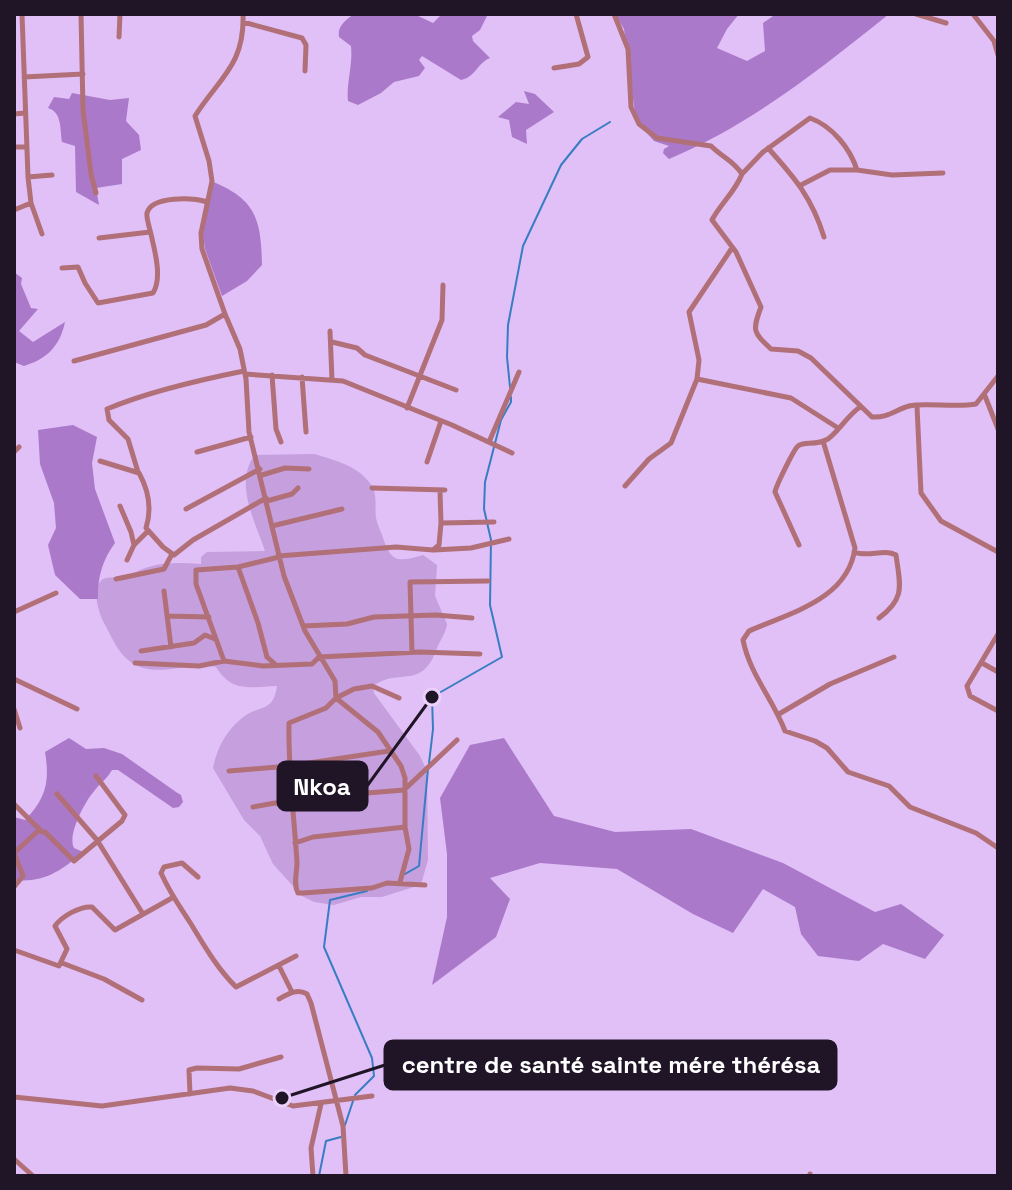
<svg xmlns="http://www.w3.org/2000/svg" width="1012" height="1190" viewBox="0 0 1012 1190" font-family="'Space Grotesk',sans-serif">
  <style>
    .green { fill: #c59fde }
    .forest { fill: #ab79ca }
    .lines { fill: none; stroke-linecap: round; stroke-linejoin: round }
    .stream { stroke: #387dc4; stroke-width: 2 }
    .minor { stroke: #b16f78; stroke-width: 5 }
    .leader { fill: none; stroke: #201427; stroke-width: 3 }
    .callout-dot { fill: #201427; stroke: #ead0fb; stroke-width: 3 }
    .callout { fill: #201427; stroke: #201427; stroke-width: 3 }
    .callout-label { font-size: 24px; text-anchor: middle; font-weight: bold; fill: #fff }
  </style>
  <rect width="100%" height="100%" fill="#e0c0f6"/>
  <path class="green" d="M314 454C334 460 356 465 369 482 379 494 374 505 376 518 377 523 380 530 382 535 391 562 396 563 423 555L437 565 435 596 447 624C446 633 440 640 437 648 422 691 400 667 373 686L374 693 420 756 427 771 428 860 422 881 417 886 382 897H361L334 905 314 902 302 896 273 864 260 836 244 820 213 768C217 748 226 731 242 718 259 704 273 714 277 686 250 687 232 693 216 667 189 661 157 679 132 663 118 654 112 637 104 623 99 614 92 591 100 582 105 575 115 579 123 577 133 574 142 568 152 566 168 562 184 563 201 564V557L207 552 265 551C256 523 233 483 255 455Z"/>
  <path class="forest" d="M354 14H414L433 23 442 14H488L480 30 472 36 473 41 490 58C477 63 476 77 461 80L422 56 419 60 425 68 419 76 394 82 381 93 358 105 348 101C346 84 353 66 351 46L339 37C337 26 346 20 354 14Z
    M615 14H739L727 29 717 48 747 61 765 51 763 23 776 14H889C820 69 751 125 669 159L663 153 664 149 669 146 654 141 636 121 624 29Z
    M524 91 535 94 554 112 526 130 527 144 512 137 509 120 498 117 516 102 529 104Z
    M72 93 110 100 129 98 126 121 139 135 141 150 122 159V184L96 188 99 205 76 192 75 146 62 142C60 129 62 112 48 108L54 97 69 99Z
    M211 181C256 199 261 219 262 265L247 281 222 296 205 249 203 233Z
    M14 272 22 278 21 284 31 308 38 309 19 331 33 342 65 322C60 346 47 359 24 366L14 362Z
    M73 425 97 437 92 463 95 489 115 543C103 559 97 578 98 599H80L55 575 48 545 56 528 54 503 40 464 38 430Z
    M69 738 86 749 104 748 122 754 176 792 181 795 183 802 179 807 173 808 118 770H112C107 779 101 782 95 790 85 801 67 835 74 848L83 852C61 871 44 883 14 880V817L25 820C46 798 50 782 45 752Z
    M504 738 554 816 615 832 691 829 783 863 875 912 901 904 944 935 925 959 883 944 859 961 818 956 801 934 795 907 763 889 733 933 693 914 617 869 540 863 490 878 510 899 496 937 432 985 447 917V854L440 798 470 745Z"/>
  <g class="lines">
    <path class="stream" d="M510 387 507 357 508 325 523 246 561 165 582 139 610 122
      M429 763 433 729 432 697 502 657 490 605 491 540 484 509 485 482 501 420 511 402V397
      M405 874 419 866 428 769
      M355 1095 374 1076 372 1058 324 947 330 900 367 891
      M345 1125 353 1101
      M319 1176 326 1141 341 1137"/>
    <path class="minor" d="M22 14 28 177 31 203 42 234
      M81 14 83 110 91 174 96 193
      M243 14C245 65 219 78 195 116L209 161 212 181 201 233 202 249 225 314 240 349 246 379 249 432 284 576 305 631 335 681 336 698 378 732 401 766 405 778V827L409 849 400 882
      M614 14 628 49 631 107 639 124 657 138 711 146C722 157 734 161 742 174 735 192 721 203 712 220L736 252 761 307C752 331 753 332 771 349L798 351 811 358 872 417C888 418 895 410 909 406 924 402 956 408 976 404L998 376
      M916 14 946 23
      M973 14 994 41 998 55
      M243 22 302 38 306 45 305 71
      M119 37 120 14
      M554 68 579 64 588 57 576 14
      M24 77 83 74
      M14 114 25 113
      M14 147H27
      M768 148C795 178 812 198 824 237
      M742 174 763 152 810 118C832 126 850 148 857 170
      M28 177 52 175
      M801 185 830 170H857L892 175 943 173
      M14 210 31 203
      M99 238 150 232C150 227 146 219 147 213 152 195 194 198 207 202
      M62 268 78 267 85 283 98 303 153 293C163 277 154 248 150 230
      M330 331 332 380
      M332 342 357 348 365 355 456 390
      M74 361 206 325 225 314
      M245 374 343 381 452 425 512 453
      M272 375 276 429 281 442
      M302 377 306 432
      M697 379 791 398 838 428
      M985 396 998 429
      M917 406 921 493 941 521 998 552
      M407 408 442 320 443 285
      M823 441 855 548C848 600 789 613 749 631L743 640C750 675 773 699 785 731L815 741 827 748 848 772 889 786 910 807 976 833 998 848
      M489 442 519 372
      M14 452 19 447
      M197 452 251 437
      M100 461 139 473C149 491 152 509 146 528L163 547 174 555 193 540 266 498
      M427 462 441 421
      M138 472 128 439 109 420 107 409C150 391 199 380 244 371
      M262 475 285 468 309 469
      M625 486 649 459 671 443 697 379 699 360 689 312 732 248
      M372 488 445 490
      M267 501 292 494 298 488
      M120 506 131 532 134 545
      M186 509 260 469
      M441 523 494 522
      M272 526 342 509
      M799 545 775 492C776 486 794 449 798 446 804 441 816 446 828 439 840 430 847 416 860 407
      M434 550 471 548 509 539
      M854 552C868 558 884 548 896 555 900 585 906 598 879 618
      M278 556 396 547 433 550 439 545 441 523 440 491
      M279 557 238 567 196 570V584L224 661 263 666 312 664 319 657 420 652 480 654
      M127 560 134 545 148 531
      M238 567 258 623 267 657 276 665
      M116 579 164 569 172 554
      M164 591 171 647
      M14 612 56 593
      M167 616 209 617
      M303 626 347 624 374 617 436 615 472 618
      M998 634 967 686 970 696 998 711
      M141 651 194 643 205 635 215 639
      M412 652 410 582 488 581
      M135 663 199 666 224 661
      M982 663 998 672
      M14 679 77 709
      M399 698 372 686 354 689 336 698 326 708 289 723C288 770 294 815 297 862 297 873 293 884 298 893H303L372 888 387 883 425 885
      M14 709 20 728
      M779 714 830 684 894 657
      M229 771 289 766 389 751
      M57 794 97 840 143 914
      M14 804 40 830
      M253 807 275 803 292 805 318 797 404 790 457 740
      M295 843 313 837 405 827
      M198 877 182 863 164 867 161 873C171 895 179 905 191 924 205 947 217 968 236 987L296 956
      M14 887 23 876 14 853 38 831 45 832 74 861 122 821 125 815 96 776
      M14 950 59 966 67 949 55 926C62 916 80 906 92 907L115 930 172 898
      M62 963 104 979 142 1000
      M279 966 292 992
      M279 999C288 994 297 988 307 994L311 1003 343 1126 346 1176
      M190 1094 189 1070 197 1068 239 1069 281 1057
      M14 1097 102 1106 230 1088 253 1091 293 1106 372 1096
      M14 1159 33 1176
      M313 1176 311 1148 321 1104
      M809 1176 810 1174"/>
  </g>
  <path class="leader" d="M432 697L367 786M282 1098L385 1065"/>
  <g class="callout-dot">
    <circle cx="432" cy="697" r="8"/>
    <circle cx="282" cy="1098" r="8"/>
  </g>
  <g class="callout">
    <rect x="278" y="762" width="89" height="48" rx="8"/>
    <rect x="385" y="1041" width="451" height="48" rx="8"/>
  </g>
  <g class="callout-label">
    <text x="322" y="795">Nkoa</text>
    <text x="611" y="1073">centre de santé sainte mére thérésa</text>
  </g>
  <rect width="1012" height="1190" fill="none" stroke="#201427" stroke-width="32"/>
</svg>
